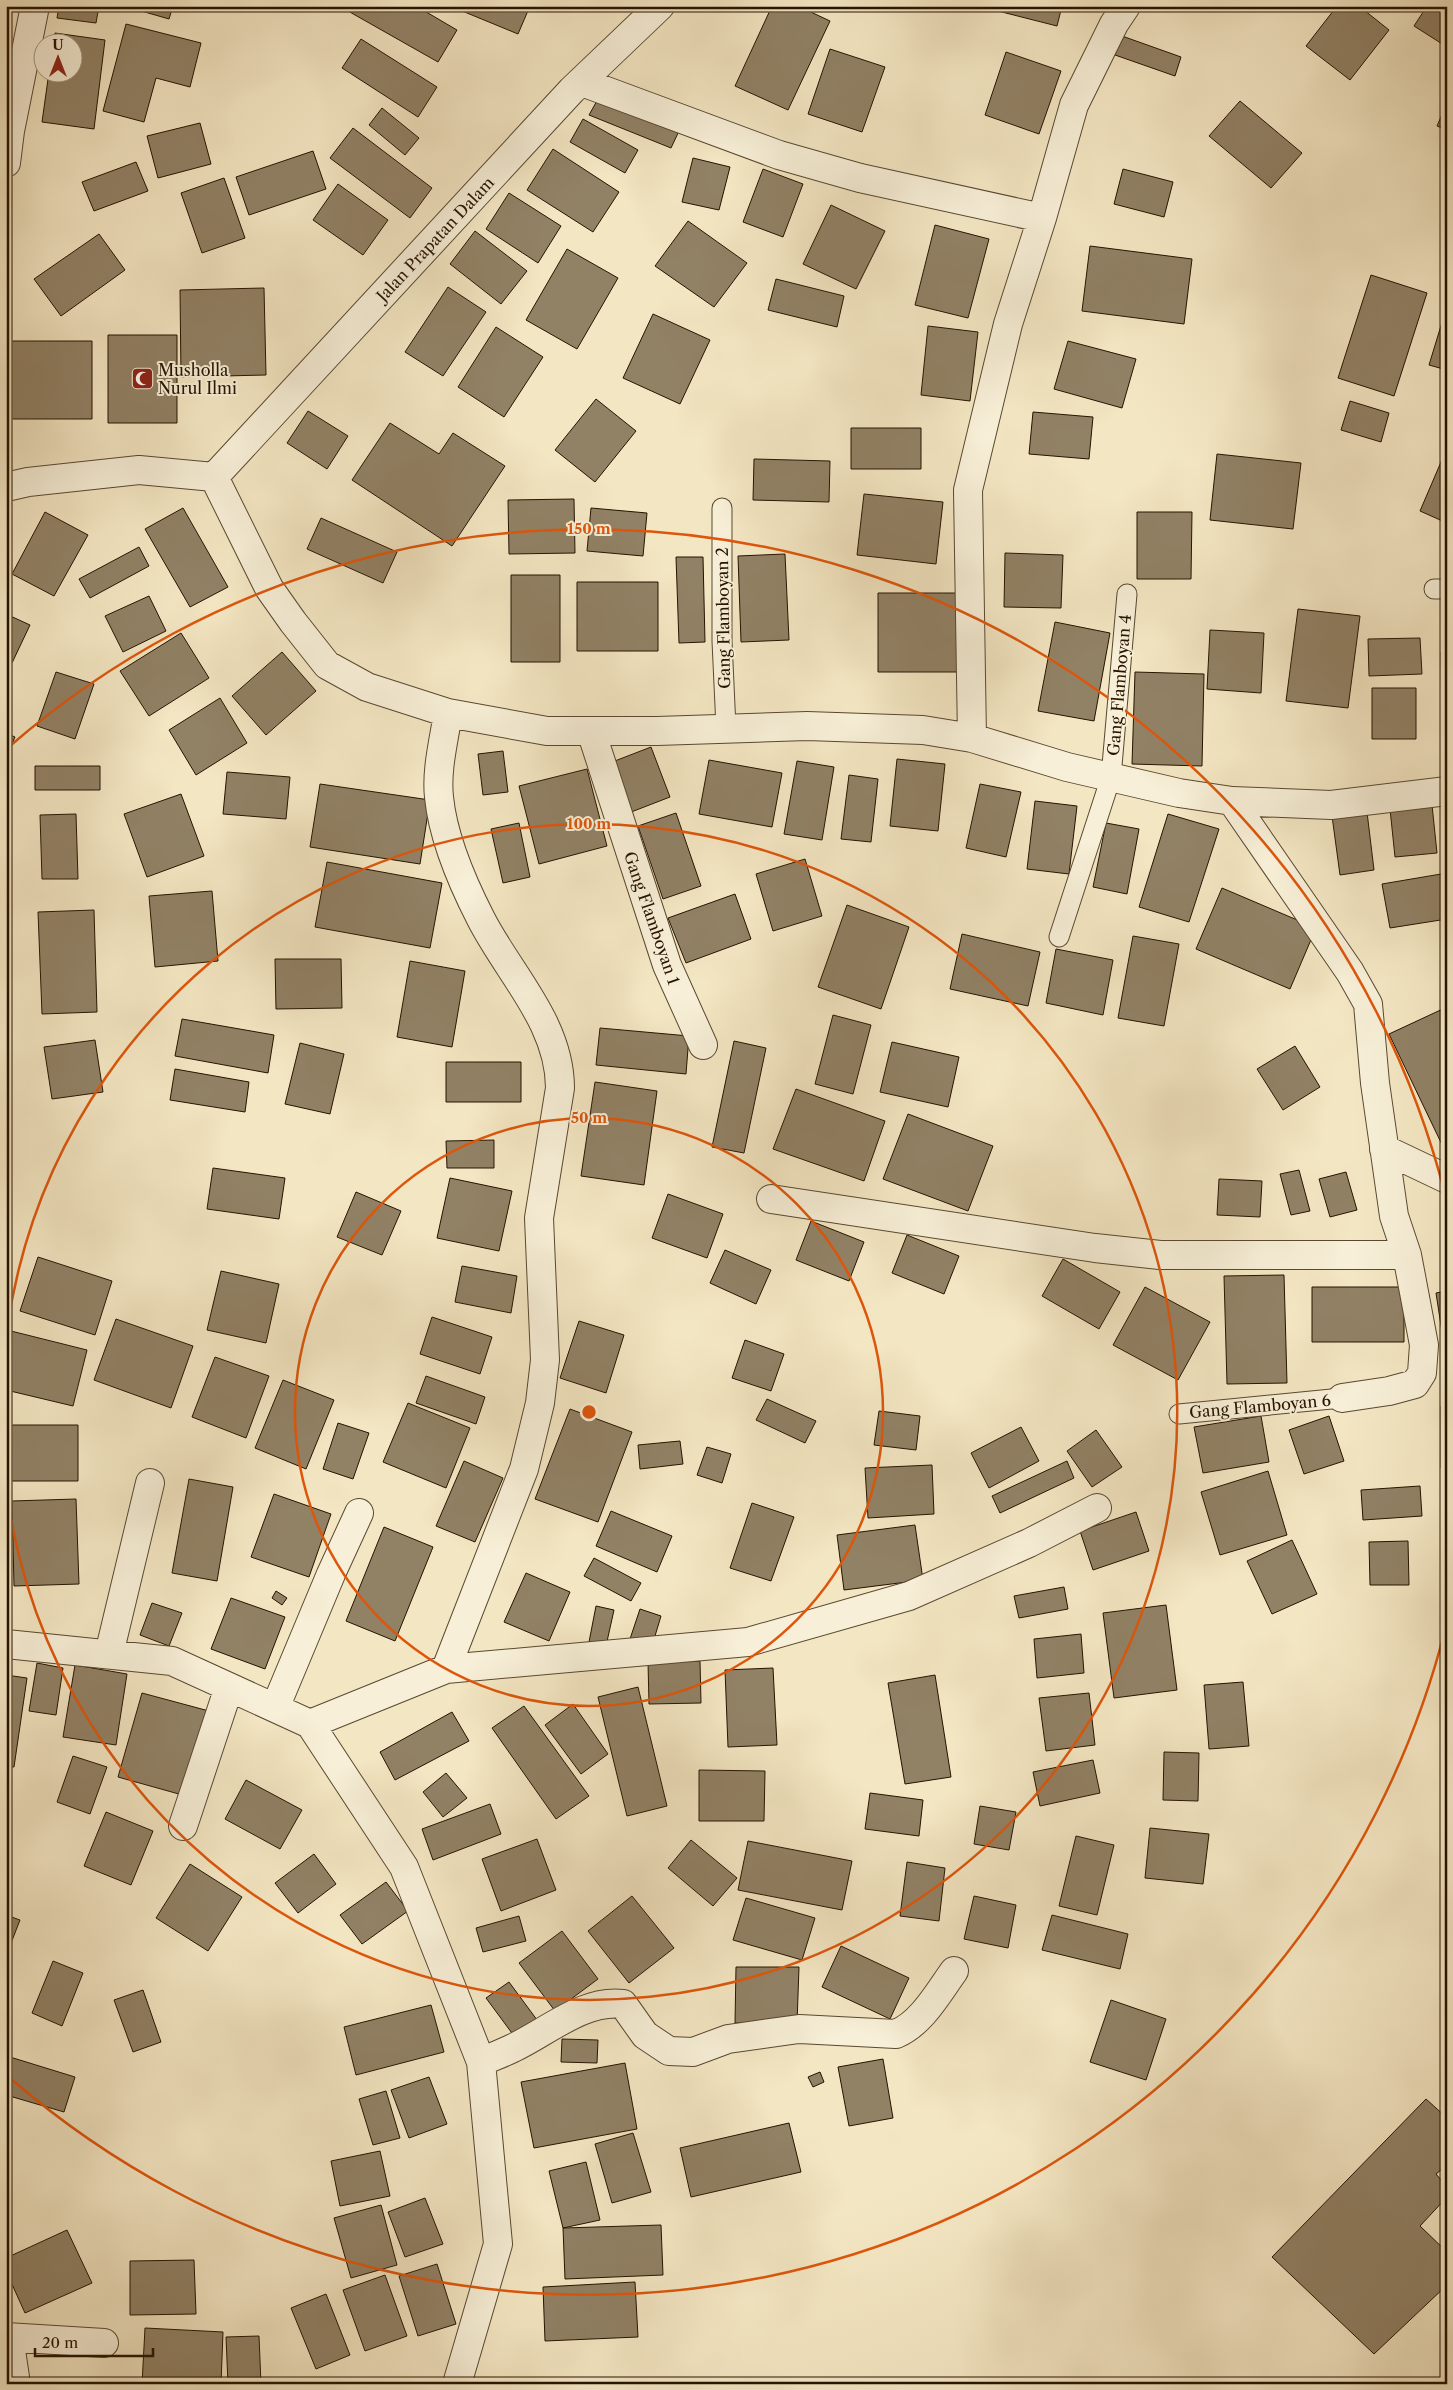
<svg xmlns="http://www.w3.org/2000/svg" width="1453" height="2390" viewBox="0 0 1453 2390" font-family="'Libre Caslon Text',serif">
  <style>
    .building { fill: #918165; stroke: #261300 }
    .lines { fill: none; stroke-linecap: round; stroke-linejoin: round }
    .lane-casing { stroke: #594830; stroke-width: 21 }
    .street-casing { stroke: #594830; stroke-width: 30 }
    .lane { stroke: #f7efd7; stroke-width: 19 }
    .street { stroke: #f7efd7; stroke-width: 28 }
    .ring { fill: none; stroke: #de560b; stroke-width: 2.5 }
    .labels { text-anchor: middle; stroke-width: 4; stroke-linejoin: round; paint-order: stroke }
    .street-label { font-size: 16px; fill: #261300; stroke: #f7efd7 }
    .poi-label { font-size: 16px; fill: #261300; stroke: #f7efd7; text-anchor: start }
    .centre { fill: #de560b; stroke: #f7efd7; stroke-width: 2.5 }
    .ring-label { font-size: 15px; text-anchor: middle; font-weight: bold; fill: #de560b; stroke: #f7efd7; stroke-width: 4; stroke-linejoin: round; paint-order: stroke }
  </style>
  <rect width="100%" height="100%" fill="#f3e6c2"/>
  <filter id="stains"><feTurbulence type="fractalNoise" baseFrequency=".004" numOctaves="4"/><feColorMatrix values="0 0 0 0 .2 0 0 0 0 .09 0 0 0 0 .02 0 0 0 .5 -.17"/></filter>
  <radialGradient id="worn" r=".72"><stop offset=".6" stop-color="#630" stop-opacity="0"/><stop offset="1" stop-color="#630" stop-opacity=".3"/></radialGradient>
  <path class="building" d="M59 6H99L96 23 57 18Z
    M124 6H173L169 19Z
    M351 6H416L457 30 438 62 348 11Z
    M450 6H530L518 34Z
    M772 6H798L830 21 788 110 735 86Z
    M991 6H1062L1057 26 990 9Z
    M1337 6H1359L1389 30 1350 80 1306 46Z
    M1427 6H1447V47L1414 26Z
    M126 24 201 43 190 87 156 78 144 122 103 111Z
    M55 33 105 40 94 129 42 122 49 72H72V42H54Z
    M1122 36 1181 57 1175 76 1115 55Z
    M361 39 437 87 418 117 342 68Z
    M830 49 885 67 862 132 808 114Z
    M1006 52 1061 71 1039 134 985 115Z
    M598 99 679 131 671 148 589 115Z
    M1240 101 1302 153 1271 188 1209 136Z
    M1447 103V130L1437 126Z
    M382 108 419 138 405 155 369 125Z
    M583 119 638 150 625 173 570 142Z
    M200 123 211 164 158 178 147 136Z
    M353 128 432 188 410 218 330 158Z
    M553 149 619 192 593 232 527 190Z
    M313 151 326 189 249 215 236 177Z
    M693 158 730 167 719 210 682 202Z
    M136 162 148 191 94 211 82 182Z
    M763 169 803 184 783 237 743 222Z
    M1123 169 1173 182 1164 217 1114 204Z
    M224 178 245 238 202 253 181 193Z
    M338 184 388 220 363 255 313 220Z
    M509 193 561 226 538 263 486 229Z
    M831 205 885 231 856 289 803 264Z
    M688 221 747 263 714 307 655 266Z
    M935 225 989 239 968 318 915 305Z
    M475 231 527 271 501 304 450 264Z
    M99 234 125 270 61 316 34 279Z
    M1090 246 1192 259 1184 324 1082 311Z
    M567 249 618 278 577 349 526 320Z
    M1371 275 1427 293 1394 396 1338 378Z
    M776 279 844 296 837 327 768 310Z
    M448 287 486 312 443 376 405 352Z
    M264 288 266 375 181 377 180 290Z
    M1447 306V370L1429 365Z
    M653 314 710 340 680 404 623 378Z
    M928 326 978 332 970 401 921 395Z
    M496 327 543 357 504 417 458 387Z
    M108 335H177V423H108Z
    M6 341H92V419H6Z
    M1068 341 1136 359 1122 408 1054 389Z
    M596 399 636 431 595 482 555 450Z
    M1350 401 1389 413 1381 442 1341 430Z
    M308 411 348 436 327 469 287 443Z
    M1033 412 1093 417 1089 459 1029 454Z
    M390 423 439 454 453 433 505 466 452 546 352 480Z
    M851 428H921V469H851Z
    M1447 448V523L1420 511Z
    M1217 454 1301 463 1293 529 1210 520Z
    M754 459 830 461 829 502 753 500Z
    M864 494 943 502 936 564 857 555Z
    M574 499 575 553 509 554 508 500Z
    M183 508 228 587 190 607 145 529Z
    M591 508 647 513 643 556 587 551Z
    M45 512 88 535 54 596 12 574Z
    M1137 512H1192L1191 579H1137Z
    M321 518 397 552 383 583 307 549Z
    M139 547 149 566 90 598 79 579Z
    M1005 553 1063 555 1061 608 1004 607Z
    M785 554 789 640 741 642 738 556Z
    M676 557H703L705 642 679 643Z
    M511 575H560V662H511Z
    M577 582H658V651H577Z
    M878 593H959V672H878Z
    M149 596 166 631 123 652 105 616Z
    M1298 609 1360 616 1348 708 1286 701Z
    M6 614 30 625 12 663 6 660Z
    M1055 622 1110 633 1094 721 1038 711Z
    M1210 630 1264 633 1261 693 1207 689Z
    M181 633 209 678 149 716 120 671Z
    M1420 638 1422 674 1369 676 1368 639Z
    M282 652 316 691 266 735 232 696Z
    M1441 652H1447V727H1442Z
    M56 672 94 684 75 739 37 726Z
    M1135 672 1204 674 1202 766 1132 764Z
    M1372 688H1416V739H1372Z
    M220 698 247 743 196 775 169 730Z
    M6 733 15 737 6 758Z
    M651 747 670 797 626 814 607 764Z
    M503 751 508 792 483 795 478 754Z
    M897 759 945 764 938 831 890 826Z
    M709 760 782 773 772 827 699 814Z
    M797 761 834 767 822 840 784 834Z
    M35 766H100V790H35Z
    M587 769 607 846 539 864 519 786Z
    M227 772 290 777 286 819 223 814Z
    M849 775 878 779 871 842 841 839Z
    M320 784 430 800 420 864 310 847Z
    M980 784 1021 792 1006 857 966 848Z
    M181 794 204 856 147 877 124 814Z
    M1035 801 1077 806 1069 874 1027 869Z
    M1432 805 1437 853 1395 857 1390 809Z
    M1367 812 1374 870 1340 875 1332 816Z
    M676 813 701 886 663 899 638 826Z
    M76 814 78 879H42L40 815Z
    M1168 814 1219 829 1189 922 1139 907Z
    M519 823 530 877 503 883 491 829Z
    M1106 823 1139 829 1127 894 1093 887Z
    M805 859 822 916 773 931 756 874Z
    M327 862 442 883 430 948 315 927Z
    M1447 873V919L1390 928 1382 884Z
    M1222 888 1316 928 1290 989 1196 949Z
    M212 891 218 961 155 967 149 896Z
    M735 894 751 939 686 963 668 918Z
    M847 905 909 927 881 1009 818 987Z
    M94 910 97 1012 42 1014 38 912Z
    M962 934 1040 952 1028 1006 950 989Z
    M1133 936 1179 944 1164 1026 1118 1018Z
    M1056 949 1113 960 1103 1015 1046 1003Z
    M275 959H341L342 1008 276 1009Z
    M410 961 465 971 452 1047 397 1037Z
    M1447 1007V1152L1446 1153 1389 1034Z
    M833 1015 871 1025 853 1094 815 1084Z
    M182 1019 274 1035 268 1073 175 1056Z
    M600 1028 689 1036 686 1074 596 1065Z
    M95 1040 103 1092 52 1099 44 1047Z
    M734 1041 766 1048 744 1153 712 1147Z
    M892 1042 959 1057 948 1107 880 1092Z
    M300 1043 344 1054 330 1114 285 1104Z
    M1295 1046 1320 1087 1283 1110 1257 1069Z
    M446 1062H521V1102H446Z
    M175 1069 249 1082 245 1112 170 1100Z
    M595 1082 657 1091 644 1185 581 1176Z
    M796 1089 885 1121 864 1181 773 1149Z
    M908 1114 993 1146 968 1211 883 1179Z
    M494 1140V1168H447L446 1141Z
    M213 1168 285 1178 279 1219 207 1209Z
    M1299 1170 1310 1211 1291 1215 1280 1174Z
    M1346 1172 1357 1210 1330 1217 1319 1179Z
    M450 1178 512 1191 499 1251 437 1238Z
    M1219 1179 1262 1181 1260 1217 1217 1215Z
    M356 1192 401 1211 382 1255 337 1237Z
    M668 1194 723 1214 707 1258 652 1238Z
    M811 1221 864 1242 849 1281 796 1260Z
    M907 1235 959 1256 944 1294 892 1273Z
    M725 1250 771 1270 756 1304 710 1283Z
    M38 1257 112 1281 95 1335 20 1311Z
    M1063 1259 1120 1292 1099 1329 1042 1296Z
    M462 1266 517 1276 511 1313 455 1302Z
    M221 1271 279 1284 266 1343 207 1330Z
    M1284 1275 1287 1383 1227 1384 1224 1276Z
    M1145 1287 1210 1322 1178 1380 1113 1345Z
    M1312 1287H1404V1342H1312Z
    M1447 1291V1357L1446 1358 1436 1293Z
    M432 1317 492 1337 480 1374 420 1354Z
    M116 1319 193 1346 171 1408 94 1380Z
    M579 1321 624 1335 606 1393 560 1378Z
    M7 1330 87 1350 73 1406 6 1390Z
    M745 1340 784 1354 771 1391 732 1378Z
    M215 1357 269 1376 246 1438 192 1417Z
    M426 1376 485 1397 476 1424 416 1403Z
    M283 1380 334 1400 306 1469 255 1448Z
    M767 1399 816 1421 805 1443 756 1420Z
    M408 1403 470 1428 446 1488 383 1462Z
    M1441 1406H1447V1468H1441Z
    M570 1409 632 1432 598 1522 535 1499Z
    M879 1411 920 1416 916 1450 874 1445Z
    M1261 1416 1269 1462 1203 1473 1194 1427Z
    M1329 1416 1344 1461 1304 1474 1289 1430Z
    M338 1423 369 1433 353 1479 323 1469Z
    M6 1425H78V1481H6Z
    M1021 1427 1039 1461 989 1488 971 1453Z
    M1096 1430 1122 1467 1092 1487 1067 1451Z
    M680 1441 683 1464 640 1469 638 1445Z
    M707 1447 731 1454 722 1483 697 1475Z
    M464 1461 503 1478 475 1542 436 1526Z
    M1067 1461 1074 1478 1000 1513 992 1496Z
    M932 1465 934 1514 868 1518 865 1468Z
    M1268 1471 1287 1535 1220 1555 1201 1492Z
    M189 1479 233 1487 217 1581 172 1573Z
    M1420 1486 1422 1516 1363 1520 1361 1490Z
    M274 1494 331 1514 309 1577 251 1557Z
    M76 1499 79 1584 14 1586 12 1501Z
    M752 1503 794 1517 771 1581 730 1568Z
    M611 1511 672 1536 657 1572 596 1546Z
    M1136 1512 1149 1551 1093 1570 1080 1531Z
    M915 1525 923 1580 844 1590 837 1535Z
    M384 1527 433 1547 395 1641 346 1621Z
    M1292 1540 1317 1594 1272 1614 1247 1561Z
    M1408 1541 1409 1585H1370L1369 1542Z
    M594 1558 641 1583 631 1601 584 1576Z
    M526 1573 570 1592 549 1641 504 1622Z
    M1064 1587 1068 1609 1019 1618 1014 1596Z
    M276 1591 287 1598 282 1605 272 1598Z
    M231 1598 285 1617 265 1669 211 1649Z
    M152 1603 182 1613 169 1646 140 1635Z
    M1166 1605 1177 1690 1114 1698 1103 1613Z
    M596 1606 614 1610 606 1646 589 1642Z
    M640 1609 661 1616 652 1646 630 1639Z
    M1081 1634 1084 1673 1037 1678 1034 1639Z
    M700 1661 701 1703 649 1704 648 1662Z
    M37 1663 63 1668 56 1715 29 1711Z
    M75 1665 127 1674 116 1745 63 1737Z
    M773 1668 777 1745 728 1747 725 1670Z
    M6 1675 27 1678 14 1767 6 1766Z
    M935 1675 951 1777 905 1784 888 1683Z
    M1243 1682 1249 1746 1209 1749 1204 1685Z
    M638 1687 667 1806 627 1816 598 1697Z
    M142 1693 209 1711 186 1796 118 1777Z
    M1089 1693 1095 1745 1046 1751 1039 1698Z
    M573 1704 608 1754 581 1774 545 1725Z
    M524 1706 589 1796 556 1819 492 1728Z
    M452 1712 469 1741 395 1780 380 1752Z
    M1164 1752 1199 1753 1198 1801 1163 1800Z
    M73 1756 107 1767 90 1814 57 1802Z
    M1093 1760 1100 1793 1040 1806 1033 1772Z
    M699 1770 765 1771 764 1821H699Z
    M446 1773 467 1798 443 1817 423 1792Z
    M246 1780 302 1810 280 1849 225 1819Z
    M870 1793 923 1800 919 1836 865 1829Z
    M490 1804 501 1834 433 1860 422 1829Z
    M980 1806 1016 1812 1009 1850 974 1844Z
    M106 1812 153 1831 131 1885 84 1866Z
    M1150 1828 1209 1834 1203 1884 1145 1878Z
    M1076 1836 1114 1845 1097 1915 1059 1906Z
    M537 1839 556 1890 501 1911 482 1859Z
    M691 1840 737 1878 713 1906 668 1868Z
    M748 1841 852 1861 842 1910 738 1890Z
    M314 1854 336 1884 298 1913 275 1883Z
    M907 1862 945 1868 939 1921 900 1916Z
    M190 1864 242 1897 208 1951 156 1918Z
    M386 1882 408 1911 362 1944 340 1915Z
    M632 1896 674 1948 629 1983 588 1931Z
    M974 1896 1016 1905 1008 1948 964 1939Z
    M746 1898 815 1918 802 1960 733 1940Z
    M6 1915 20 1920 6 1956Z
    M1052 1915 1128 1934 1120 1969 1042 1950Z
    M519 1916 526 1941 483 1952 476 1928Z
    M562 1931 598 1979 555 2011 519 1963Z
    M841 1946 909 1978 890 2019 822 1987Z
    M53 1961 83 1973 62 2026 32 2013Z
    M736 1967H799L797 2024 735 2023Z
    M509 1982 543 2028 520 2044 486 1998Z
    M143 1990 161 2042 133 2052 114 2000Z
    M1111 2000 1166 2019 1146 2080 1090 2062Z
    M431 2005 444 2052 356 2075 344 2027Z
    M562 2039 598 2040 597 2063 561 2062Z
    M10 2057 75 2077 64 2112 6 2095V2069Z
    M883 2059 893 2118 849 2126 838 2067Z
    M625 2063 637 2129 534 2148 521 2082Z
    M820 2072 824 2082 813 2087 808 2077Z
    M429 2077 447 2124 409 2138 391 2090Z
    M386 2091 400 2138 373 2145 359 2099Z
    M1426 2099 1447 2118V2165L1436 2174 1447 2187V2197L1420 2226 1447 2252V2285L1374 2354 1272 2257Z
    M789 2123 801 2172 691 2197 680 2148Z
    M633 2133 651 2192 612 2203 595 2144Z
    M380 2151 390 2196 340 2206 331 2161Z
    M586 2162 600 2220 563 2228 549 2171Z
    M425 2198 443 2244 405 2257 388 2212Z
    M381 2205 397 2265 351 2278 334 2218Z
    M661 2225 663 2275 565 2279 563 2228Z
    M67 2230 92 2283 25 2313 6 2271V2258Z
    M194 2260 196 2314 130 2315V2261Z
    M437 2264 456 2324 418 2336 399 2276Z
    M385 2275 407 2336 365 2351 343 2290Z
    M635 2282 638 2337 545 2341 543 2287Z
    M326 2294 350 2355 316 2369 291 2308Z
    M145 2328 223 2332 221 2384H142Z
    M259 2336 261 2384H228L226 2337Z"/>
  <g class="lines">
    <defs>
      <path id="lane" d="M722 508V641L726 728
        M1434 589H1447
        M1059 937 1111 777 1127 594
        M1179 1414 1342 1398"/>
      <path id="street" d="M582 82 779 155 860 178 1042 218
        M6 163 10 131 35 6
        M214 477 572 90 660 6
        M6 487 28 482 139 470 214 477 269 588 293 622 327 665 367 687 448 713 547 731H657L807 726 923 730 972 738 1067 767 1179 793 1232 801 1331 805 1447 791
        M591 731 667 965 703 1045
        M972 738 968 490 1008 324 1042 218 1074 105 1114 24 1126 6
        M1232 801 1350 972 1368 1004 1375 1083 1394 1216 1407 1255 1424 1345 1422 1373 1415 1384 1389 1391 1342 1398
        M1384 1149 1447 1179
        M771 1199 1095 1248 1160 1255H1407
        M6 1644 172 1661 310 1724 404 1867 481 2062 498 2244 457 2384
        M109 1654 150 1483
        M446 1669 524 1469 540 1403 545 1360 539 1218 560 1088C560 1023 509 974 481 919 462 882 443 838 439 797 436 770 444 740 448 713
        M275 1708 331 1574 359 1513
        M310 1724 446 1669 748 1642 909 1596 1029 1543 1097 1508
        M183 1826 229 1687
        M481 2062C492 2057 503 2053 513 2048 547 2032 584 1999 623 2004L645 2035 669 2051 693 2052 728 2039 799 2029 896 2034C922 2023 938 1993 954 1971
        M6 2337 104 2343
        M9 2337 16 2384"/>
    </defs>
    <use href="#lane" class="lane-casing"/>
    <use href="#street" class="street-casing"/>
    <use href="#lane" class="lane"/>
    <use href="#street" class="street"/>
  </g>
  <g class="ring">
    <circle cx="589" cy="1412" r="294"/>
    <path d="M7 1330A588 588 0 1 1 7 1494"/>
    <path d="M1446 1626A883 883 0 0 1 10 2078M10 746A883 883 0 0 1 1446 1198"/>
  </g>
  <defs>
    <symbol id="mosque-square" viewBox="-11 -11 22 22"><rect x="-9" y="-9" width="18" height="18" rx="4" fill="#8f2418" stroke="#f7efd7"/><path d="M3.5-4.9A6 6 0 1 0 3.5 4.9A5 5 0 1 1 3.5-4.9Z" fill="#fff"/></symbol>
  </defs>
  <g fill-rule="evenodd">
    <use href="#mosque-square" x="130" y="366" width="25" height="25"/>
  </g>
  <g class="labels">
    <g class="street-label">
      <text transform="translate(435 239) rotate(-47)" y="6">Jalan Prapatan Dalam</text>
      <text transform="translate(723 618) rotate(-91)" y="6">Gang Flamboyan 2</text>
      <text transform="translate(1119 685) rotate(-85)" y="6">Gang Flamboyan 4</text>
      <text transform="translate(652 918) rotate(71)" y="6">Gang Flamboyan 1</text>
      <text transform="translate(1260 1406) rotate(-5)" y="6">Gang Flamboyan 6</text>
    </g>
    <g class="poi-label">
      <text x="158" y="376">Musholla<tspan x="158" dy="18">Nurul Ilmi</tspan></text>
    </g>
  </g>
  <circle cx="589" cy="1412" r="8" class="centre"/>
  <g class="ring-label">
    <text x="589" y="534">150 m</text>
    <text x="589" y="829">100 m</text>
    <text x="589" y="1123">50 m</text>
  </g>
  <rect width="1453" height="2390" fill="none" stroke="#f3e6c2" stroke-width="25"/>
  <rect x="8" y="8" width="1438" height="2375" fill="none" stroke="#261300" stroke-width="2.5"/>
  <rect x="12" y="12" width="1428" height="2365" fill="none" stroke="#261300"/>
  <g transform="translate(58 58)"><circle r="24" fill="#f7efd7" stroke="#a39781"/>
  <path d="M0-4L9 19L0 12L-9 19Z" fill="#8f2418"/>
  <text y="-8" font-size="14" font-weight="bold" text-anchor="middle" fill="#261300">U</text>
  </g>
  <path d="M35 2348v8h118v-8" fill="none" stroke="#261300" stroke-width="2.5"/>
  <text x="42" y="2348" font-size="15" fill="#261300" stroke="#f7efd7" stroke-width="4" paint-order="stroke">20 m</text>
  <rect width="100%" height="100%" filter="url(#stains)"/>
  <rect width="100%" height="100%" fill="url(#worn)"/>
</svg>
